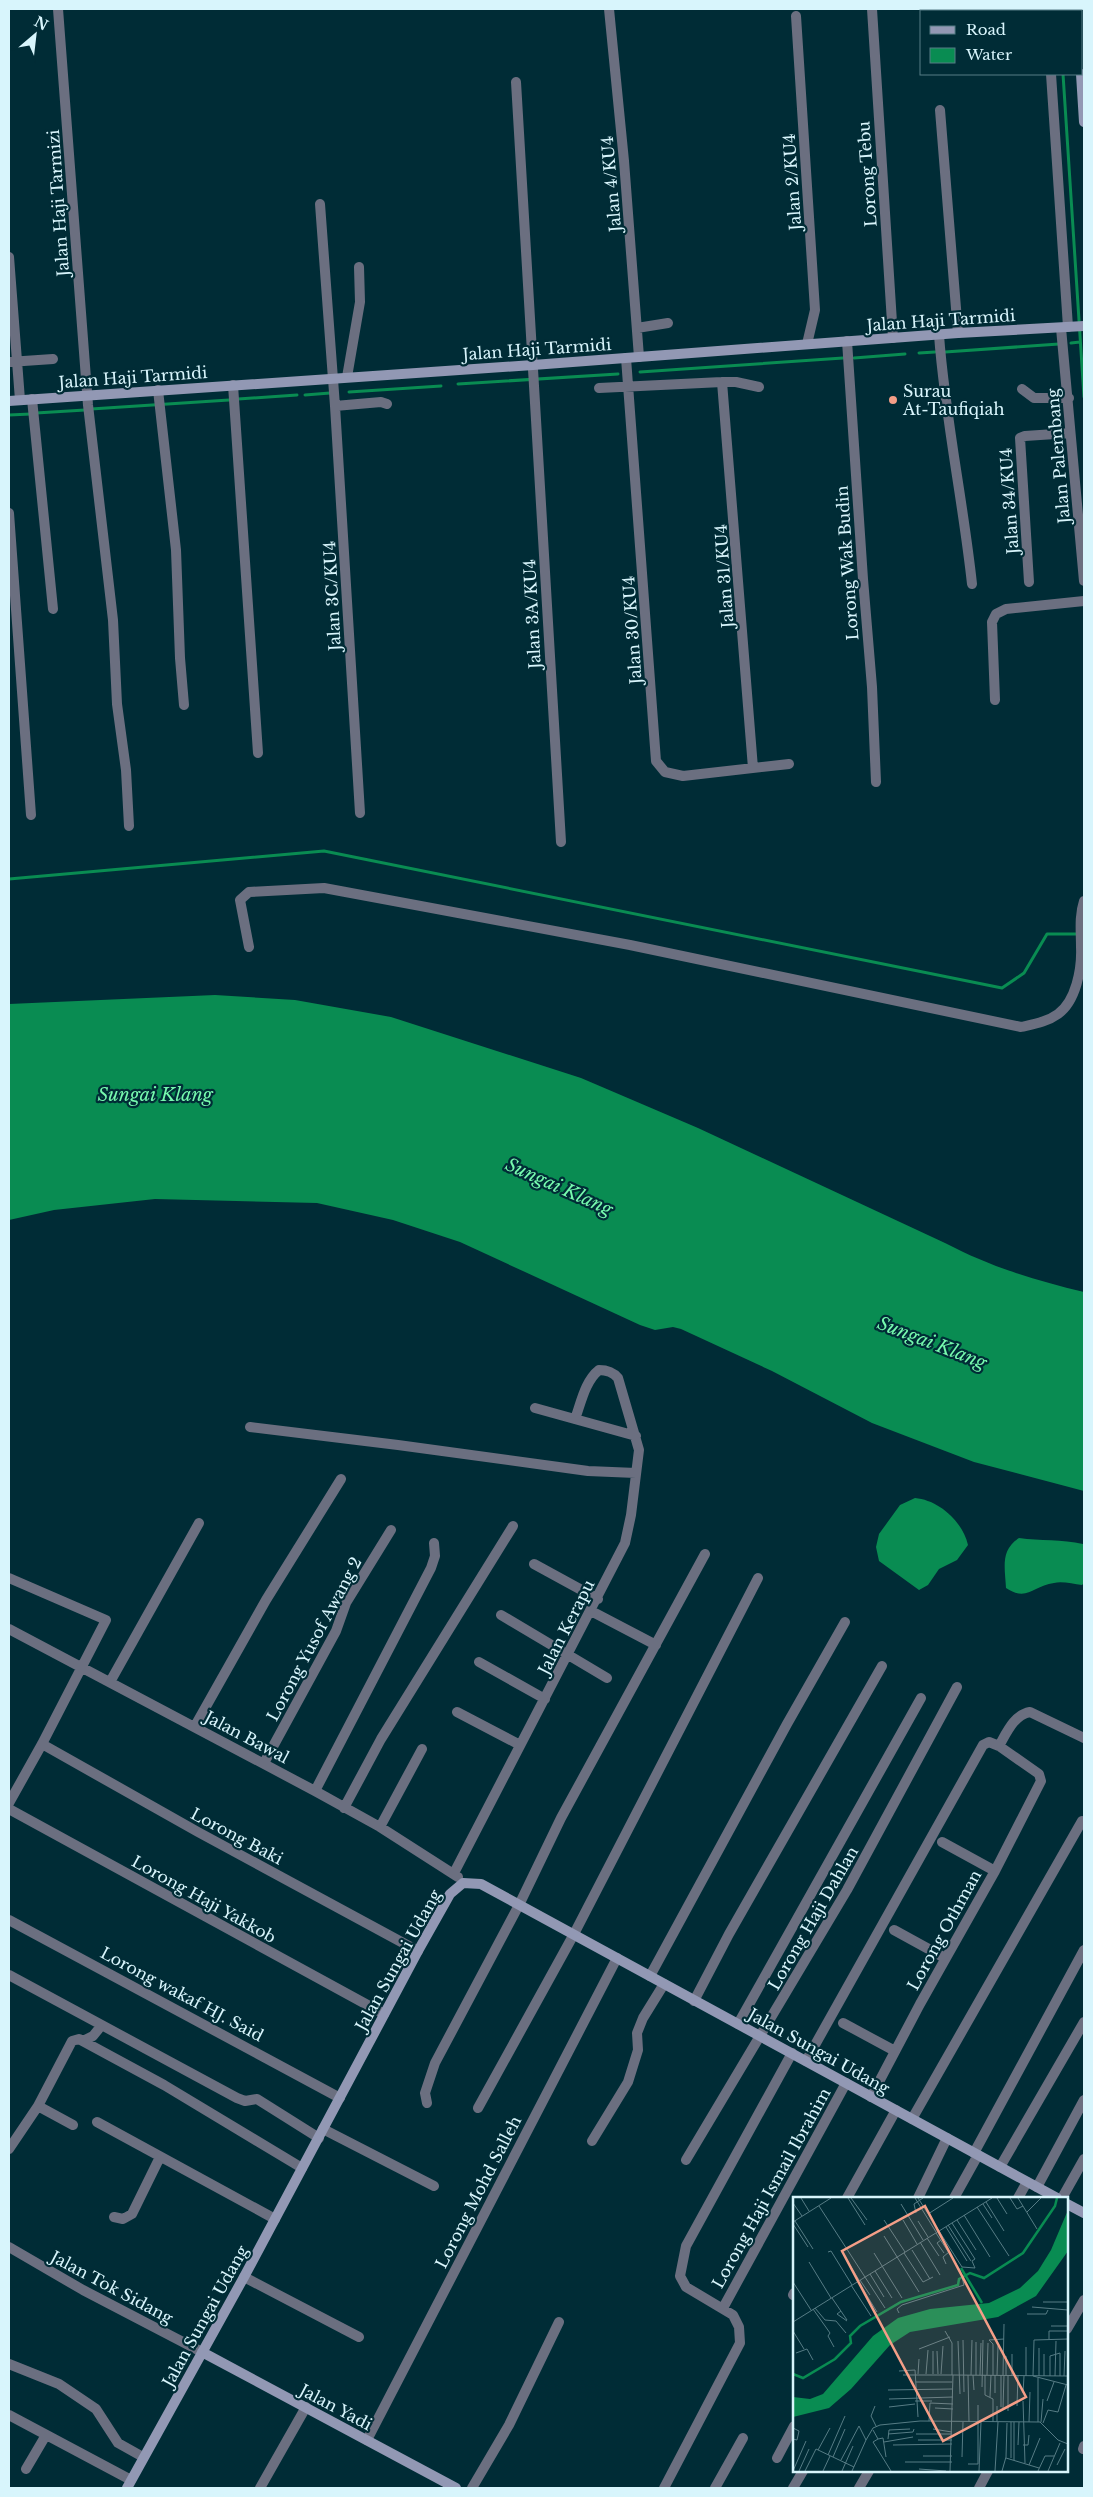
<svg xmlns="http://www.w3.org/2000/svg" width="1093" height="2497" viewBox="0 0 1093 2497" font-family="'Libre Baskerville',serif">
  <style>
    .water { fill: #098c52 }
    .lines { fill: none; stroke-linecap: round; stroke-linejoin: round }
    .stream { stroke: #098c52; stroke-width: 3 }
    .street { stroke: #6b6f80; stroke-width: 10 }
    .secondary { stroke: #9298b4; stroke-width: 10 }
    .poi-dot { fill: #f49e87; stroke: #002c36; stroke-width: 2 }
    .labels { text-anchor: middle; stroke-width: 4.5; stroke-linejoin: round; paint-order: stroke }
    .street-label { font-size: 16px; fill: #d8f5fc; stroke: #002c36 }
    .poi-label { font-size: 16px; fill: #d8f5fc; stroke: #002c36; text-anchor: start }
    .water-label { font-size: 18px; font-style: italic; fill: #76faae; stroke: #002c36 }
    .inset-river { fill: none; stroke: #098c52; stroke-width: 2.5 }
    .inset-road { fill: none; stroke: #567c85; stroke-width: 1 }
    .view { fill: #f49e87; fill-opacity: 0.15; stroke: #f49e87; stroke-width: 2.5 }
    .inset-edge { fill: none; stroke: #d8f5fc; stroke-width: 2.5 }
  </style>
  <rect width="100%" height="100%" fill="#002c36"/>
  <path class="water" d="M215 995 295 1000 391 1017 581 1078 698 1128 945 1243C991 1267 1034 1280 1084 1292V1491L974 1462 872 1423 772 1371 681 1329 673 1327 655 1330 640 1325 460 1242 393 1220 317 1203 155 1199 54 1210 9 1220V1004Z
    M915 1498C939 1500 963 1522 968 1545L957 1560 939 1569 928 1585 919 1590 879 1561 876 1547 879 1534 900 1505Z
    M1019 1538C1040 1541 1062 1539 1083 1544L1084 1583 1082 1585C1073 1584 1062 1581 1054 1583 1033 1586 1027 1602 1006 1588 1005 1568 1000 1550 1019 1538Z"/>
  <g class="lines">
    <path class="stream" d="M1059 9V11
      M1063 74 1084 397
      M1071 343 1080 342
      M945 352 1059 344
      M919 353 935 352
      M854 358 905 354
      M640 372 843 358
      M458 384 618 374
      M349 392 441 386
      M305 395 330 393
      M238 399 297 395
      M91 409 229 400
      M36 413 85 410
      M9 415 31 414
      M9 879 324 851 1002 988 1024 973 1047 934H1079"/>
    <path class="street" d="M58 9 88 405 113 620 117 704 126 770 129 826
      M609 9 624 161 639 357
      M872 9 893 338
      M966 9V11
      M1047 9V11
      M796 16 815 310 807 344
      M1051 74 1068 327
      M516 82 561 842
      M940 110 958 333
      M320 204 335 406 360 813
      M9 257 20 400
      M637 328 668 323
      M1061 328 1084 581
      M939 335C945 418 963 500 972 584
      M847 341 863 579 872 687 876 782
      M626 358 656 761 665 772 683 776 789 764
      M9 362 53 359
      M347 377 360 302 359 267
      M722 382 753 768
      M233 385 258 753
      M599 388 722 382H736L759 387
      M1022 389 1034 398H1069
      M158 390 176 550 180 658 184 705
      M32 399 53 609
      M335 406 381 402 387 404
      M9 513 31 815
      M1029 582 1020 438 1025 436 1070 433
      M995 700 992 622 996 614 1006 609 1084 601
      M249 947 240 900 249 892 324 888 630 945 1021 1027C1034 1024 1047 1022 1058 1014 1076 1001 1082 969 1081 947 1081 932 1079 916 1084 901
      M535 1408 636 1436
      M250 1427 398 1445 588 1471 636 1473
      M534 1564 598 1599
      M9 1578 106 1620 42 1744 9 1803
      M591 1611 656 1645
      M501 1615 607 1678
      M9 1629 315 1791 380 1827 458 1877
      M479 1662 545 1699
      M110 1682 199 1523
      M457 1712 520 1745
      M195 1726 266 1600 341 1479
      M42 1744 198 1832 418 1951
      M264 1763 336 1631 346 1603 391 1530
      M315 1791 431 1568 435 1556 434 1543
      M344 1808 381 1739 513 1526
      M9 1809 384 2014
      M380 1827 422 1749
      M942 1842 995 1871
      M454 1873 625 1543 631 1515 639 1450 618 1378C613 1372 607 1370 599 1370 585 1381 581 1403 575 1419
      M9 1920 340 2098
      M894 1930 945 1958
      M9 1975 237 2098 245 2101 257 2099 319 2138
      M650 1976 787 1724 845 1622
      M694 2001 729 1934 882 1666
      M843 2023 895 2051
      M738 2024 921 1698
      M83 2041 93 2036 101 2026
      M806 2061 983 1745 989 1742 999 1746
      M871 2097 920 2004 995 1871 1041 1781 1039 1774 999 1746C1007 1732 1014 1715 1030 1712L1084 1738
      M427 2103 425 2093 435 2063 519 1905 561 1818 705 1554
      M38 2106 73 2125
      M478 2108 574 1934 758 1578
      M912 2119 1082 1821
      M97 2122 275 2219
      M323 2129 434 2186
      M592 2141 628 2082 638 2050 637 2033 643 2018 664 1984
      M9 2149 38 2106 72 2041 79 2039 164 2085 302 2168
      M974 2153 1084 1950
      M686 2160 847 1890 957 1687
      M1000 2167 1084 2022
      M1037 2187 1084 2100
      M847 2198 896 2110
      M918 2198 947 2138
      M954 2198 978 2155
      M1018 2198 1027 2182
      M1062 2198 1084 2159
      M114 2217 123 2219 132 2214 160 2157
      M9 2247 83 2290 202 2352
      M244 2277 359 2337
      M793 2295 794 2293
      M723 2308 846 2083
      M1067 2329 1084 2300
      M9 2364 59 2384 96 2409 118 2443 143 2457
      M9 2415 131 2480
      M367 2440 617 1958
      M1083 2449 1084 2446
      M777 2458 794 2426
      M26 2469 46 2435
      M260 2488 306 2407
      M472 2488 509 2425 559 2322
      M664 2488 740 2343 739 2327 733 2315 686 2287 680 2276 686 2246 792 2053
      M715 2488 743 2438
      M793 2488 803 2471
      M859 2488 869 2471
      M979 2488 988 2471"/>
    <path class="secondary" d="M1076 9V11
      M1081 74 1084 122
      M9 401 533 365 958 333 1084 326
      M1067 2204 1084 2213
      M202 2352 456 2488
      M127 2488 244 2277 418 1951 450 1894 463 1883 481 1884 1057 2198"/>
  </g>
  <circle class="poi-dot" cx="893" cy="400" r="5"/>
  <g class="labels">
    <g class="street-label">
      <text transform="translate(867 174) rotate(-94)" y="6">Lorong Tebu</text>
      <text transform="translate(792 182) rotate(-94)" y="6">Jalan 2/KU4</text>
      <text transform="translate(611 184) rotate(-95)" y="6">Jalan 4/KU4</text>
      <text transform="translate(58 203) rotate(-94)" y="6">Jalan Haji Tarmizi</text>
      <text transform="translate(941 320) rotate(-4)" y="6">Jalan Haji Tarmidi</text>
      <text transform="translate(537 349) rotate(-4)" y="6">Jalan Haji Tarmidi</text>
      <text transform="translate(133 377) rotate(-4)" y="6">Jalan Haji Tarmidi</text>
      <text transform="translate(1058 456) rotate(-95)" y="6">Jalan Palembang</text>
      <text transform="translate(1009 501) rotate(-94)" y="6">Jalan 34/KU4</text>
      <text transform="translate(847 563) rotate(-94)" y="6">Lorong Wak Budin</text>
      <text transform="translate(724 576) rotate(-94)" y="6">Jalan 31/KU4</text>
      <text transform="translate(332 596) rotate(-93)" y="6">Jalan 3C/KU4</text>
      <text transform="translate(532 614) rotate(-93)" y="6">Jalan 3A/KU4</text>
      <text transform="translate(632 630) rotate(-94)" y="6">Jalan 30/KU4</text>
      <text transform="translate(566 1627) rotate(-63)" y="6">Jalan Kerapu</text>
      <text transform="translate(314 1639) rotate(-62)" y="6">Lorong Yusof Awang 2</text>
      <text transform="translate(247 1737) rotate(28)" y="6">Jalan Bawal</text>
      <text transform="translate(237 1836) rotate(28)" y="6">Lorong Baki</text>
      <text transform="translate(204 1899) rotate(29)" y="6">Lorong Haji Yakkob</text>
      <text transform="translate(813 1918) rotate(-60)" y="6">Lorong Haji Dahlan</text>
      <text transform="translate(944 1930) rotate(-61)" y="6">Lorong Othman</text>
      <text transform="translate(398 1960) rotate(-61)" y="6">Jalan Sungai Udang</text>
      <text transform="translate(182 1994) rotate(28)" y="6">Lorong wakaf HJ. Said</text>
      <text transform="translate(819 2051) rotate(29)" y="6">Jalan Sungai Udang</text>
      <text transform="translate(771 2188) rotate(-61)" y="6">Lorong Haji Ismail Ibrahim</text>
      <text transform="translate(478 2192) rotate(-63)" y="6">Lorong Mohd Salleh</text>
      <text transform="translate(112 2287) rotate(28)" y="6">Jalan Tok Sidang</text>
      <text transform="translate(205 2316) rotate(-61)" y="6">Jalan Sungai Udang</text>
      <text transform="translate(336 2407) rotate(28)" y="6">Jalan Yadi</text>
    </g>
    <g class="poi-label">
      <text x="903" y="397">Surau<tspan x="903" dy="18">At-Taufiqiah</tspan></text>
    </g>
    <g class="water-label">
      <text x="155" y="1101">Sungai Klang</text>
      <text transform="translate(559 1187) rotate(24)" y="6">Sungai Klang</text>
      <text transform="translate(932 1343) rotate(21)" y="6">Sungai Klang</text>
    </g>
  </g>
  <g transform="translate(793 2197)">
    <rect width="275" height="275" fill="#002c36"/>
    <path d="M275 13V54L243 99 205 120 117 135 97 148 58 192 36 211 0 220V200L17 202 30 197 80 139 105 121 137 112 196 106 227 91 245 74 258 53Z" fill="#098c52"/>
    <path class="inset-river" d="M168 71 189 106M0 177 10 181 42 162 58 146 57 139 67 129 108 105 165 88 166 82 177 76 191 81 230 56 262 9 264 1"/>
    <path class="inset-road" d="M8 1 16 14M55 1 72 28M58 1 74 23M122 1 143 35M125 1 169 70 182 71 179 64M204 1 214 17M217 1 224 12 230 9M225 1 244 32M193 5 211 34M0 6 9 19M108 7 130 43M190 7 199 21M26 9 92 111M184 10 216 59M234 15 248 1M123 16 121 7 130 1M135 17 160 1M171 18 197 60M91 23 112 55M110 23 124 47M164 23 183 53M2 24 20 52M125 24 135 40M0 25 38 1M159 26 182 62 179 64M0 27 15 50M155 28 178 64M153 30 174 64M91 39 126 95M134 41 146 59M148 43 144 46 151 56M127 45 147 78M119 53 137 82M35 55 38 54 59 88M49 55 66 83M81 56 109 101M111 56 130 85 140 80M16 65 38 101M153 67 150 60 156 55M82 74 99 101M77 77 91 100M67 83 77 98M65 84 84 115M0 85 18 113M58 88 78 119M39 101 54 123M250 105H275M239 110 275 113M22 111 32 123 43 124 53 136M20 112 37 136 35 139 41 150M48 114 44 117 54 124M106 116 104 112 109 108 171 88 167 73 143 36M234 117H253L255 113M0 125 199 1M258 129H275M0 134 11 152M152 134 159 146V178M256 142V134H275M275 142 241 143 240 179 275 188M170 143 171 195M165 144 167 197M126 152 157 140M144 154 145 177M3 156 14 152 20 163M251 157V179M106 174 122 173 125 220M125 177 126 162M133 177 135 153M140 177V154M148 177 150 149M110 178H160M175 178 176 225M178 178 179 143M180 178 181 193M183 178V145M187 178 188 146M192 178V198L200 202V225M194 178 195 146M200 178V147L196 143 211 142M204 178 205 149M208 178V210M210 178 211 127M213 178V159M219 178V157M233 179V150M246 179V151M257 179V159L267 156V179M262 179 263 144M271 179 272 154M123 185H159M189 190 190 143M95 193 159 192M202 196V178M230 196 231 179M197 200 198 178M96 202 160 200M122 204H139M230 204 232 266M254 204 261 185M82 209 78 219 83 229M224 209 225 178M96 210 122 207M142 211 160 212M210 211 211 178M215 214V178M136 224 137 206 160 207M204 225V209M236 225 237 195M245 225V181M248 225 250 202M250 226 255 213 265 215 273 188M0 231 6 234 4 243 0 242M140 232 159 235M80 233 85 242 90 241 93 260M95 237 120 235 121 232M123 237H159M85 242 80 245 98 274M95 242 96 233 117 232M73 243 80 231 87 228 127 224 247 225 265 243 275 247M125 243H159M91 245 120 240M100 248 159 247M225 248 226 225M230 248H235L236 238M25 253 37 231M35 258 52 219M130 259H159M40 260 52 232M169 260 170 225M213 261 246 271M218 261V225M48 263 66 229 73 243 59 274M221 263V225M112 265H159M175 267H185V208M236 268 247 241M264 268 272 252M126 272 153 274M0 274 13 244M6 274 16 252M12 274 23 252 61 270M30 274 37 259M49 274 60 249M157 274 160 178 275 179M186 274 188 225M202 274 205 225M209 274 213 260 214 226M245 274 252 259H261M255 274 267 246"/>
    <path class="view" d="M132 9 233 200 150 244 49 54Z"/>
    <rect width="275" height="275" class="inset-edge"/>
  </g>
  <rect width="1093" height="2497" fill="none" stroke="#d8f5fc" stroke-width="20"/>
  <rect x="920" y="10" width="162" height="65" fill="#002c36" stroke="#567c85"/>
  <rect x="930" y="26" width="25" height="8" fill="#9298b4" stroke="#567c85"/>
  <text x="966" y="35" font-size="15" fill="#d8f5fc">Road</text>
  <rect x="930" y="48" width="25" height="15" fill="#098c52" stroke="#567c85"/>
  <text x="966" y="60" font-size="15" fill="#d8f5fc">Water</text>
  <g transform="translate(35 35) rotate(28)" stroke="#002c36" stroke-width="4" paint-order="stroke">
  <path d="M0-4L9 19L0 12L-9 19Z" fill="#d8f5fc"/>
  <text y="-8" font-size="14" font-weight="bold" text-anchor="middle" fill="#d8f5fc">N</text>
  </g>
</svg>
